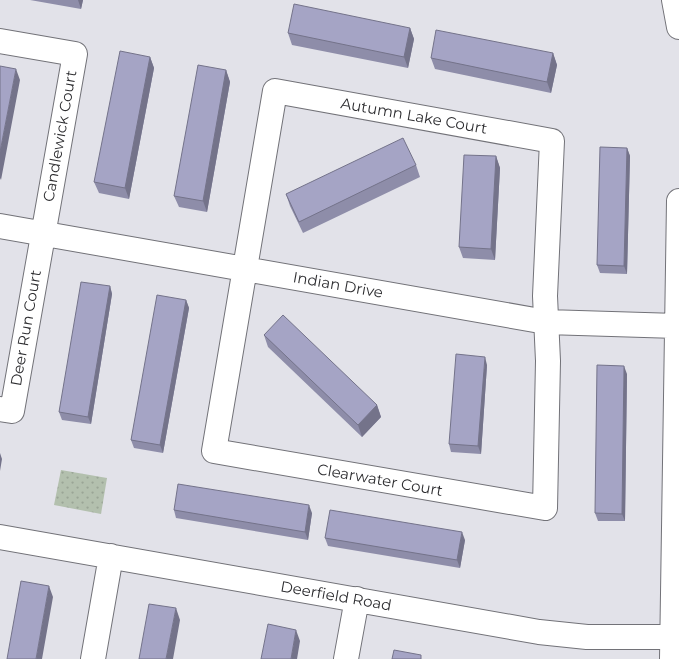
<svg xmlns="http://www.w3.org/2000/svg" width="679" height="659" viewBox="0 0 679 659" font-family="Montserrat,sans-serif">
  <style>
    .park { fill: url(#park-dots) }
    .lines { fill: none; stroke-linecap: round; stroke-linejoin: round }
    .minor-casing { stroke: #727278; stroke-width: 26 }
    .minor { stroke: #fff; stroke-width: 24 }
    .wall { fill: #8e8da9 }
    .shaded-wall { fill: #74738a }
    .building { fill: #a5a4c5; stroke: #74738a }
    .labels { text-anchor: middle; stroke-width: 4.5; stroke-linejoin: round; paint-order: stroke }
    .street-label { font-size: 15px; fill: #2d2d30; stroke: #fff }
  </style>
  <defs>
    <pattern id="park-dots" width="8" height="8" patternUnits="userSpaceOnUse" patternTransform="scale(1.25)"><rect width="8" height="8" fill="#b3c0ae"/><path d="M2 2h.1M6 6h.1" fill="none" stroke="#9aa596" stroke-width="1.8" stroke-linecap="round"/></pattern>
  </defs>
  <rect width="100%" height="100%" fill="#e2e2e9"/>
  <path class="park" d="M61 470 107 478 101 514 54 505Z"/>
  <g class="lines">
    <defs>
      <path id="minor" d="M674 0 679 27
        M0 41 75 54 12 411 0 409
        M275 91 552 141 545 296 548 361 545 508 214 451Z
        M0 226 546 322 677 326
        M0 537 539 632 587 637H673
        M93 659 111 556
        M346 659 357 599
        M672 659 679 201"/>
    </defs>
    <use href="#minor" class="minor-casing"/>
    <use href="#minor" class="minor"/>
  </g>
  <path class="wall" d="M30 0H83L81 9Z
    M410 28 414 39 408 68 292 45 288 33Z
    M553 53 557 65 551 93 435 69 431 58Z
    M150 57 154 68 129 199 99 193 94 182Z
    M226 70 230 82 207 212 179 207 174 196Z
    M627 148 630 156 627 274 600 273 597 265Z
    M496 156 500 168 495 260 463 258 459 247Z
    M416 165 420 177 303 233 290 206 286 194Z
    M110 286 112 294 91 424 62 420 59 412Z
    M186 300 189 308 163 453 134 448 131 440Z
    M264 335 377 405 381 417 362 437 268 347Z
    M487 365 481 454 451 452 449 444Z
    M627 374 625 521H598L595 513Z
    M174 510 312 513 308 540 176 518Z
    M325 538 465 540 460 568 328 546Z"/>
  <path class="shaded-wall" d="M78 0H83L81 9Z
    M410 28 414 39 408 68 404 57Z
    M553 53 557 65 551 93 547 82Z
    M150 57 154 68 129 199 125 188Z
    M16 69 20 80 1 180 0 178V152Z
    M226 70 230 82 207 212 203 201Z
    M627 148 630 156 627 274 624 266Z
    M496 156 500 168 495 260 491 249Z
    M110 286 112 294 91 424 88 417Z
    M186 300 189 308 163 453 160 445Z
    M485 357 487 365 481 454 478 446Z
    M624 366 627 374 625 521 622 514Z
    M377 405 381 417 362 437 358 425Z
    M0 453 2 459 0 471Z
    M309 505 312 513 308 540 305 532Z
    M462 532 465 540 460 568 457 560Z
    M49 586 53 597 42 659H36Z
    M176 608 180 620 173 659H166Z
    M296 630 300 641 297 659H291Z"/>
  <path class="building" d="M294 4 410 28 404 57 288 33Z
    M436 30 553 53 547 82 431 58Z
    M120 51 150 57 125 188 94 182Z
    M198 65 226 70 203 201 174 196Z
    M0 66 16 69 0 152Z
    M403 138 416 165 299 222 286 194Z
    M600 147 627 148 624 266 597 265Z
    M464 155 496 156 491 249 459 247Z
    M81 282 110 286 88 417 59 412Z
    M157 295 186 300 160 445 131 440Z
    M283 315 377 405 358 425 264 335Z
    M456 354 485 357 478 446 449 444Z
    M597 365 624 366 622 514 595 513Z
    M178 484 309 505 305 532 174 510Z
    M330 510 462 532 457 560 325 538Z
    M21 581 49 586 36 659H7Z
    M149 604 176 608 166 659H139Z
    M268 624 296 630 291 659H261Z
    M394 650 421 655V659H392Z"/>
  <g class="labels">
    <g class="street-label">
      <text transform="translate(414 116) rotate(10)" y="5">Autumn Lake Court</text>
      <text transform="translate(60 136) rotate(-80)" y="5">Candlewick Court</text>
      <text transform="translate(338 285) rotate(10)" y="5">Indian Drive</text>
      <text transform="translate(26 328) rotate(-80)" y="5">Deer Run Court</text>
      <text transform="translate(380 480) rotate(10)" y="5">Clearwater Court</text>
      <text transform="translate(336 596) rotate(10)" y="5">Deerfield Road</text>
    </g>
  </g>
</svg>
